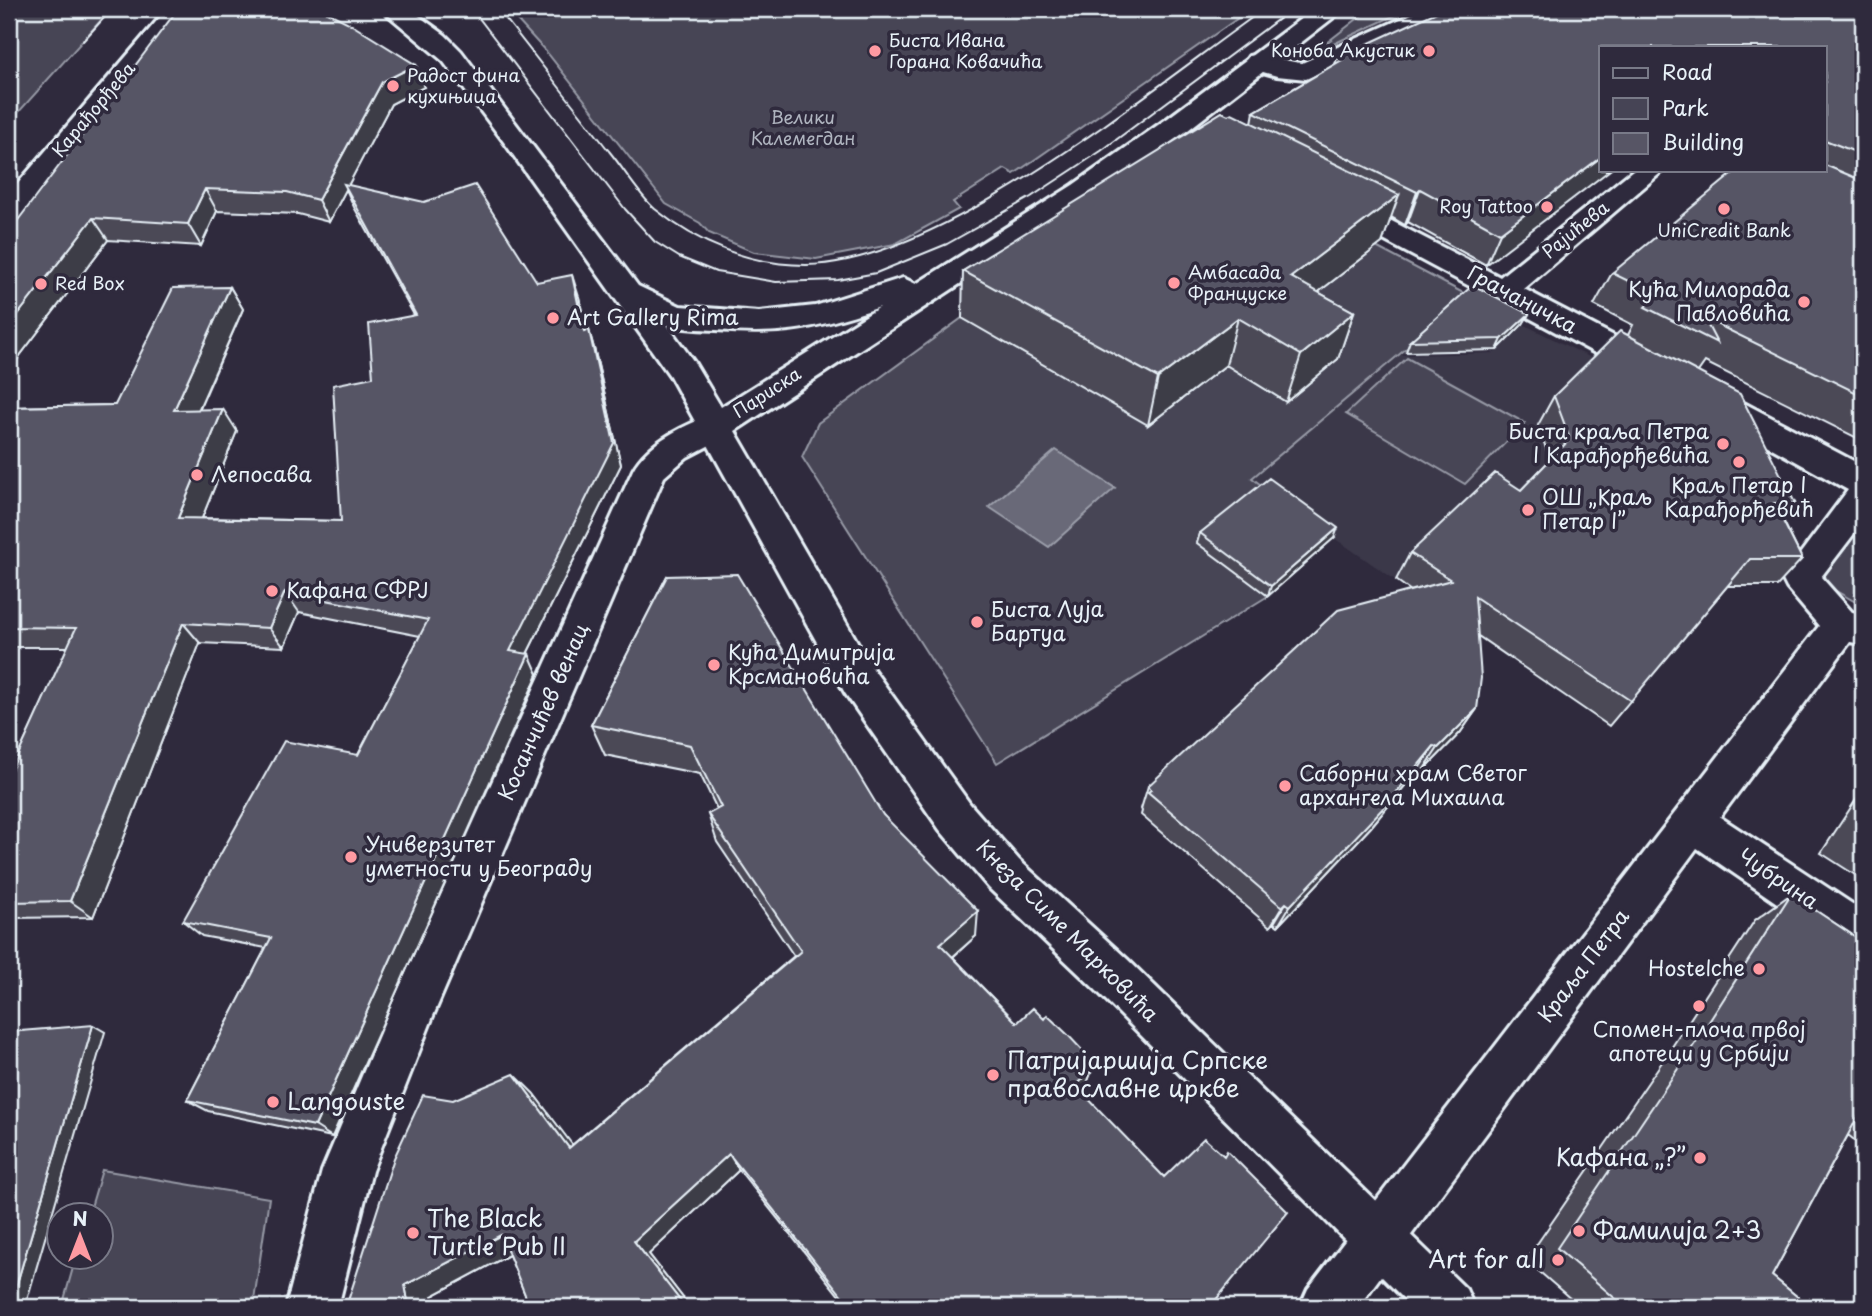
<svg xmlns="http://www.w3.org/2000/svg" width="1872" height="1316" viewBox="0 0 1872 1316" font-family="'Playpen Sans',sans-serif">
  <style>
    .built { fill: #3b3749 }
    .green { fill: #464455; stroke: #979aa6; stroke-width: 2 }
    .water { fill: #696978; stroke: #9c9fab; stroke-width: 2 }
    .lines { fill: none; stroke-linecap: round; stroke-linejoin: round }
    .street-casing { stroke: #e8f1f8; stroke-width: 6 }
    .secondary-casing { stroke: #e8f1f8; stroke-width: 6 }
    .street { fill: #2f2a3d; fill-rule: evenodd }
    .secondary { fill: #2f2a3d; fill-rule: evenodd }
    .tram { stroke: #e8f1f8; stroke-width: 2 }
    .wall { fill: #4b4957; stroke: #e8f1f8; stroke-width: 2 }
    .shaded-wall { fill: #3d3c47; stroke: #e8f1f8; stroke-width: 2 }
    .building { fill: #575565; stroke: #e8f1f8; stroke-width: 2 }
    .poi-dot { fill: #ff9aa2; stroke: #2f2a3d; stroke-width: 2.5 }
    .labels { text-anchor: middle; stroke-width: 7; stroke-linejoin: round; paint-order: stroke }
    .far-poi-label { font-size: 18px; fill: #e8f1f8; stroke: #2f2a3d; text-anchor: start }
    .far-street-label { font-size: 18px; fill: #e8f1f8; stroke: #2f2a3d }
    .far-park-label { font-size: 18px; fill: #afb4bf; stroke: #2f2a3d }
    .poi-label { font-size: 21px; fill: #e8f1f8; stroke: #2f2a3d; text-anchor: start }
    .street-label { font-size: 21px; fill: #e8f1f8; stroke: #2f2a3d }
    .near-poi-label { font-size: 24px; fill: #e8f1f8; stroke: #2f2a3d; text-anchor: start }
  </style>
  <rect width="100%" height="100%" fill="#2f2a3d"/>
  <filter id="ink" filterUnits="userSpaceOnUse"><feTurbulence type="fractalNoise" baseFrequency=".0143" numOctaves="2"/><feDisplacementMap in="SourceGraphic" scale="14" xChannelSelector="R" yChannelSelector="G"/><feConvolveMatrix kernelMatrix="1 2 1 2 8 2 1 2 1" color-interpolation-filters="sRGB"/></filter>
  <g filter="url(#ink)">
    <path class="built" d="M1523 324 1692 408 1777 586H1726L1609 726 1334 538 1252 478 1400 355 1494 353Z"/>
    <path class="green" d="M9 9H111L9 123Z
      M507 9H1251L1014 174 1005 169 953 202 959 209 895 244 816 259 754 252 709 233 700 223 666 204 549 55Z
      M1370 9H1408L1312 54Z
      M1376 247 1469 296 1252 478 1265 488 1198 542 1268 596 997 763 802 457 818 423 962 318 1148 424 1226 365 1286 402 1337 359 1277 324Z
      M1407 358 1525 423 1465 484 1346 414Z
      M1863 522V606L1820 582Z
      M102 1170 269 1198 253 1307H62L76 1257 102 1256V1214H89Z"/>
    <path class="water" d="M1056 450 1115 488 1049 547 989 507Z"/>
    <g class="lines">
      <defs>
        <path id="street" d="M1423 9H1455L1452 14 1306 79 1277 76 1249 68 1245 62 1249 56C1266 52 1284 62 1302 63Z
          M1821 9H1848L1808 47H1780Z
          M1633 170H1664L1524 289 1662 361 1667 369 1662 377 1651 380 1640 377 1329 211 1324 205 1329 199 1339 196 1349 199 1500 277Z
          M1711 388 1723 392 1863 466V522L1821 577 1852 612 1863 614V644L1850 642 1720 817 1863 911V957L1847 951 1697 848 1358 1307H1300L1308 1289 1819 626 1787 588 1782 578 1848 490 1699 408 1694 400 1699 392Z
          M717 414 729 417 734 426 729 435 687 457 664 477 433 1016 372 1171 338 1307H286L322 1171 396 995 633 470C648 442 687 423 717 414Z"/>
        <path id="secondary" d="M167 9H192L19 218 9 221V194Z
          M381 9H409L445 35 461 51 638 286 680 306 759 312 815 306 903 278 916 284 1073 185 1168 118 1314 9H1341L1338 14 1188 130 1093 197 735 431 873 669 970 804 1019 860 1127 959 1466 1289 1474 1307H1412L1095 989 989 888 940 830 845 693 670 376 507 146 443 61ZM880 307 721 407 694 362 667 325C682 329 700 329 716 330 784 336 816 328 880 307Z"/>
      </defs>
      <use href="#street" class="street-casing"/>
      <use href="#secondary" class="secondary-casing"/>
      <use href="#street" class="street"/>
      <use href="#secondary" class="secondary"/>
      <path class="tram" d="M472 9 625 209 655 242 679 257 716 272 776 282 838 280 876 273 947 244 1031 197 1101 151 1292 9
        M498 9C535 56 572 104 609 151 624 169 638 194 655 209 698 244 751 265 806 265 942 264 1153 87 1264 9
        M83 41 112 9"/>
    </g>
    <path class="wall" d="M1817 9 1809 16H1830L1863 9V441L1705 362 1698 372 1795 503 1782 518 1802 559 1777 586H1727L1609 726 1478 636 1477 709 1460 733 1422 772 1418 770 1371 827 1278 926 1274 923 1270 927 1141 815 1142 811 1141 809 1148 786 1411 591 1396 580 1410 553 1521 490 1550 460 1538 425 1554 396 1628 335 1633 325 1594 305 1612 273 1825 170V47H1601L1486 265 1408 222 1405 225 1391 217 1382 243 1318 292 1354 312 1338 359 1286 402 1226 365 1148 425 962 318 963 271 1228 115 1252 123 1254 112 1335 64 1337 58Z
      M416 65 424 87 391 104 348 185 537 282 579 297 586 331 589 330 595 352 621 465 527 654 538 674 332 1137 208 1111 187 1100 266 948 202 936 183 921 358 755 420 636 299 612 284 647 200 643 93 917 9 918V775L68 647H9V407L115 405 230 287 243 309 199 410 237 431 202 518 341 521 373 377 414 315 354 207 346 189 329 222 298 214 217 211 201 246 108 240 9 370V232Z
      M1529 314 1523 324 1497 350 1406 352 1410 341Z
      M1200 533 1334 538 1268 596 1197 543Z
      M667 576 883 815 976 936 953 957 1017 1023 1083 1058 1093 1068 1085 1088 1082 1092 1210 1307H848L739 1170 649 1254 690 1307H530L509 1255 432 1296 434 1307H346L453 1100 533 1093 572 1145 794 956 717 842 708 814 717 809 700 774 605 755 591 725Z
      M1863 789V880L1821 853Z
      M1791 894 1863 942V1147L1848 1135 1772 1276 1810 1307H1580L1526 1260 1662 1062 1755 920Z"/>
    <path class="shaded-wall" d="M1801 9H1817L1778 45 1797 12Z
      M416 65 424 87 391 104 329 222 318 200 382 82Z
      M1601 157V170H1610L1486 265 1500 233Z
      M205 189 217 211 201 246 188 224Z
      M1420 189 1408 222 1405 225 1417 192Z
      M1399 195 1382 243 1277 324 1291 277Z
      M93 218 108 240 9 370V326Z
      M572 275 579 297 591 353 584 331Z
      M230 287 243 309 189 431 174 410Z
      M1354 312 1338 359 1286 402 1301 355Z
      M1529 314 1523 324 1497 350 1502 339Z
      M1238 318 1226 365 1148 425 1158 378Z
      M589 330 595 352 621 465 519 670 510 651Z
      M223 409 237 431 194 538 178 518Z
      M1338 528 1334 538 1268 596 1271 586Z
      M285 592 299 612 284 647 269 628Z
      M183 623 200 643 93 917 70 901Z
      M529 654 538 674 332 1137 315 1126Z
      M1477 709 1460 733 1422 772 1438 748Z
      M1434 746 1418 770 1371 827 1278 926 1290 906Z
      M1286 903 1274 923 1270 927 1282 907Z
      M978 911 976 936 940 968V944Z
      M93 1025 105 1032 25 1307H10Z
      M1093 1068 1085 1088 1069 1105 1076 1086Z
      M514 1074 533 1093 587 1164 569 1148Z
      M729 1154 739 1170 649 1254 690 1307H685L634 1241Z
      M501 1235 522 1248 432 1296 434 1307H409L405 1285Z"/>
    <path class="building" d="M178 9H321L347 22 416 65 382 82 318 200 287 192 205 189 188 224 93 218 9 326V232Z
      M1443 9H1801L1797 12V16H1830L1838 9H1863V155L1825 140V47H1601V157L1500 233 1420 189 1417 192 1254 112 1342 60 1337 58Z
      M1222 112 1228 115 1232 113 1399 195 1291 277 1354 312 1301 355 1238 318 1158 378 963 271Z
      M1825 165 1863 181V396L1704 318 1717 343 1645 307 1657 295 1612 273 1737 170H1825Z
      M344 184 424 202 475 185 537 282 572 275 584 331 589 330 614 443 510 651 529 654 315 1126 187 1100 271 938 183 921 284 741 358 755 428 620 285 592 269 628 183 623 70 901 9 902V775L76 628 9 627V407L115 405 173 288 230 287 174 410 223 409 178 518 341 521 333 385 373 377 369 324 416 315Z
      M1473 285 1529 314 1502 339 1410 341Z
      M1620 331 1740 394 1795 503H1774L1802 559H1750L1631 701 1475 597 1481 678 1477 709 1438 748 1434 746 1386 805 1290 906 1286 903 1282 907 1148 792 1151 790 1148 786 1338 610 1451 580 1410 553 1495 473 1521 490 1570 439 1554 396Z
      M1269 478 1338 528 1271 586 1200 533Z
      M737 574 883 815 978 911 940 944 1017 1023 1033 1008 1044 1019 1047 1015 1067 1034 1085 1053 1081 1056 1093 1068 1076 1086 1164 1177 1204 1138 1224 1156 1227 1151 1288 1212 1210 1307H851L729 1154 634 1241 685 1307H530L501 1235 405 1285 409 1307H346L394 1158 423 1095 453 1100 514 1074 569 1148 801 951 708 814 721 807 690 745 591 725 667 576Z
      M1791 894 1863 942V1107L1772 1276 1810 1307H1625L1557 1248 1696 1042Z
      M93 1025 10 1307H9V1032Z"/>
  </g>
  <g class="poi-dot">
    <circle cx="875" cy="51" r="7"/>
    <circle cx="1429" cy="51" r="7"/>
    <circle cx="393" cy="86" r="7"/>
    <circle cx="1547" cy="207" r="7"/>
    <circle cx="1724" cy="209" r="7"/>
    <circle cx="1174" cy="283" r="7"/>
    <circle cx="41" cy="284" r="7"/>
    <circle cx="1804" cy="302" r="7"/>
    <circle cx="553" cy="318" r="7"/>
    <circle cx="1723" cy="444" r="7"/>
    <circle cx="1739" cy="462" r="7"/>
    <circle cx="197" cy="475" r="7"/>
    <circle cx="1528" cy="510" r="7"/>
    <circle cx="272" cy="591" r="7"/>
    <circle cx="977" cy="622" r="7"/>
    <circle cx="714" cy="665" r="7"/>
    <circle cx="1285" cy="786" r="7"/>
    <circle cx="351" cy="857" r="7"/>
    <circle cx="1759" cy="969" r="7"/>
    <circle cx="1699" cy="1006" r="7"/>
    <circle cx="993" cy="1075" r="7"/>
    <circle cx="273" cy="1102" r="7"/>
    <circle cx="1700" cy="1158" r="7"/>
    <circle cx="1579" cy="1231" r="7"/>
    <circle cx="413" cy="1233" r="7"/>
    <circle cx="1558" cy="1260" r="7"/>
  </g>
  <g class="labels">
    <g class="far-poi-label">
      <text x="889" y="47">Биста Ивана<tspan x="889" dy="21">Горана Ковачића</tspan></text>
      <text x="1415" y="57" text-anchor="end">Коноба Акустик</text>
      <text x="407" y="82">Радост фина<tspan x="407" dy="21">кухињица</tspan></text>
      <text x="1533" y="213" text-anchor="end">Roy Tattoo</text>
      <text x="1724" y="237" text-anchor="middle">UniCredit Bank</text>
      <text x="1188" y="279">Амбасада<tspan x="1188" dy="21">Француске</tspan></text>
      <text x="55" y="290">Red Box</text>
    </g>
    <g class="far-street-label">
      <text transform="translate(94 110) rotate(-50)" y="6">Карађорђева</text>
      <text transform="translate(1576 230) rotate(-39)" y="6">Рајићева</text>
      <text transform="translate(767 393) rotate(-33)" y="6">Париска</text>
    </g>
    <g class="far-park-label">
      <text x="803" y="124">Велики<tspan x="803" dy="21">Калемегдан</tspan></text>
    </g>
    <g class="poi-label">
      <text x="1790" y="297" text-anchor="end">Кућа Милорада<tspan x="1790" dy="24">Павловића</tspan></text>
      <text x="567" y="325">Art Gallery Rima</text>
      <text x="1709" y="439" text-anchor="end">Биста краља Петра<tspan x="1709" dy="24">I Карађорђевића</tspan></text>
      <text x="211" y="482">Лепосава</text>
      <text x="1739" y="493" text-anchor="middle">Краљ Петар I<tspan x="1739" dy="24">Карађорђевић</tspan></text>
      <text x="1542" y="505">ОШ „Краљ<tspan x="1542" dy="24">Петар I”</tspan></text>
      <text x="286" y="598">Кафана СФРЈ</text>
      <text x="991" y="617">Биста Луја<tspan x="991" dy="24">Бартуа</tspan></text>
      <text x="728" y="660">Кућа Димитрија<tspan x="728" dy="24">Крсмановића</tspan></text>
      <text x="1299" y="781">Саборни храм Светог<tspan x="1299" dy="24">архангела Михаила</tspan></text>
      <text x="365" y="852">Универзитет<tspan x="365" dy="24">уметности у Београду</tspan></text>
      <text x="1745" y="976" text-anchor="end">Hostelche</text>
      <text x="1699" y="1037" text-anchor="middle">Спомен-плоча првој<tspan x="1699" dy="24">апотеци у Србији</tspan></text>
    </g>
    <g class="street-label">
      <text transform="translate(1522 300) rotate(28)" y="7">Грачаничка</text>
      <text transform="translate(544 712) rotate(-66)" y="7">Косанчићев венац</text>
      <text transform="translate(1778 879) rotate(34)" y="7">Чубрина</text>
      <text transform="translate(1067 931) rotate(45)" y="7">Кнеза Симе Марковића</text>
      <text transform="translate(1584 966) rotate(-53)" y="7">Краља Петра</text>
    </g>
    <g class="near-poi-label">
      <text x="1007" y="1069">Патријаршија Српске<tspan x="1007" dy="28">православне цркве</tspan></text>
      <text x="287" y="1110">Langouste</text>
      <text x="1686" y="1166" text-anchor="end">Кафана „?”</text>
      <text x="427" y="1227">The Black<tspan x="427" dy="28">Turtle Pub II</tspan></text>
      <text x="1593" y="1239">Фамилија 2+3</text>
      <text x="1544" y="1268" text-anchor="end">Art for all</text>
    </g>
  </g>
  <rect width="1872" height="1316" fill="none" stroke="#2f2a3d" stroke-width="35"/>
  <rect x="18" y="18" width="1837" height="1281" fill="none" stroke="#e8f1f8" stroke-width="2.5" filter="url(#ink)"/>
  <rect x="1599" y="46" width="228" height="126" fill="#2f2a3d" stroke="#797a88" stroke-width="2"/>
  <rect x="1613" y="68" width="35" height="10" fill="#2f2a3d" stroke="#797a88" stroke-width="2"/>
  <text x="1662" y="80" font-size="21" fill="#e8f1f8">Road</text>
  <rect x="1613" y="98" width="35" height="21" fill="#464455" stroke="#797a88" stroke-width="2"/>
  <text x="1662" y="116" font-size="21" fill="#e8f1f8">Park</text>
  <rect x="1613" y="133" width="35" height="21" fill="#575565" stroke="#797a88" stroke-width="2"/>
  <text x="1662" y="150" font-size="21" fill="#e8f1f8">Building</text>
  <g transform="translate(80 1236)"><circle r="33" fill="#2f2a3d" stroke="#797a88" stroke-width="2"/>
  <path d="M0-5L12 26L0 18L-12 26Z" fill="#ff9aa2"/>
  <text y="-10" font-size="19" font-weight="bold" text-anchor="middle" fill="#e8f1f8">N</text>
  </g>
</svg>
